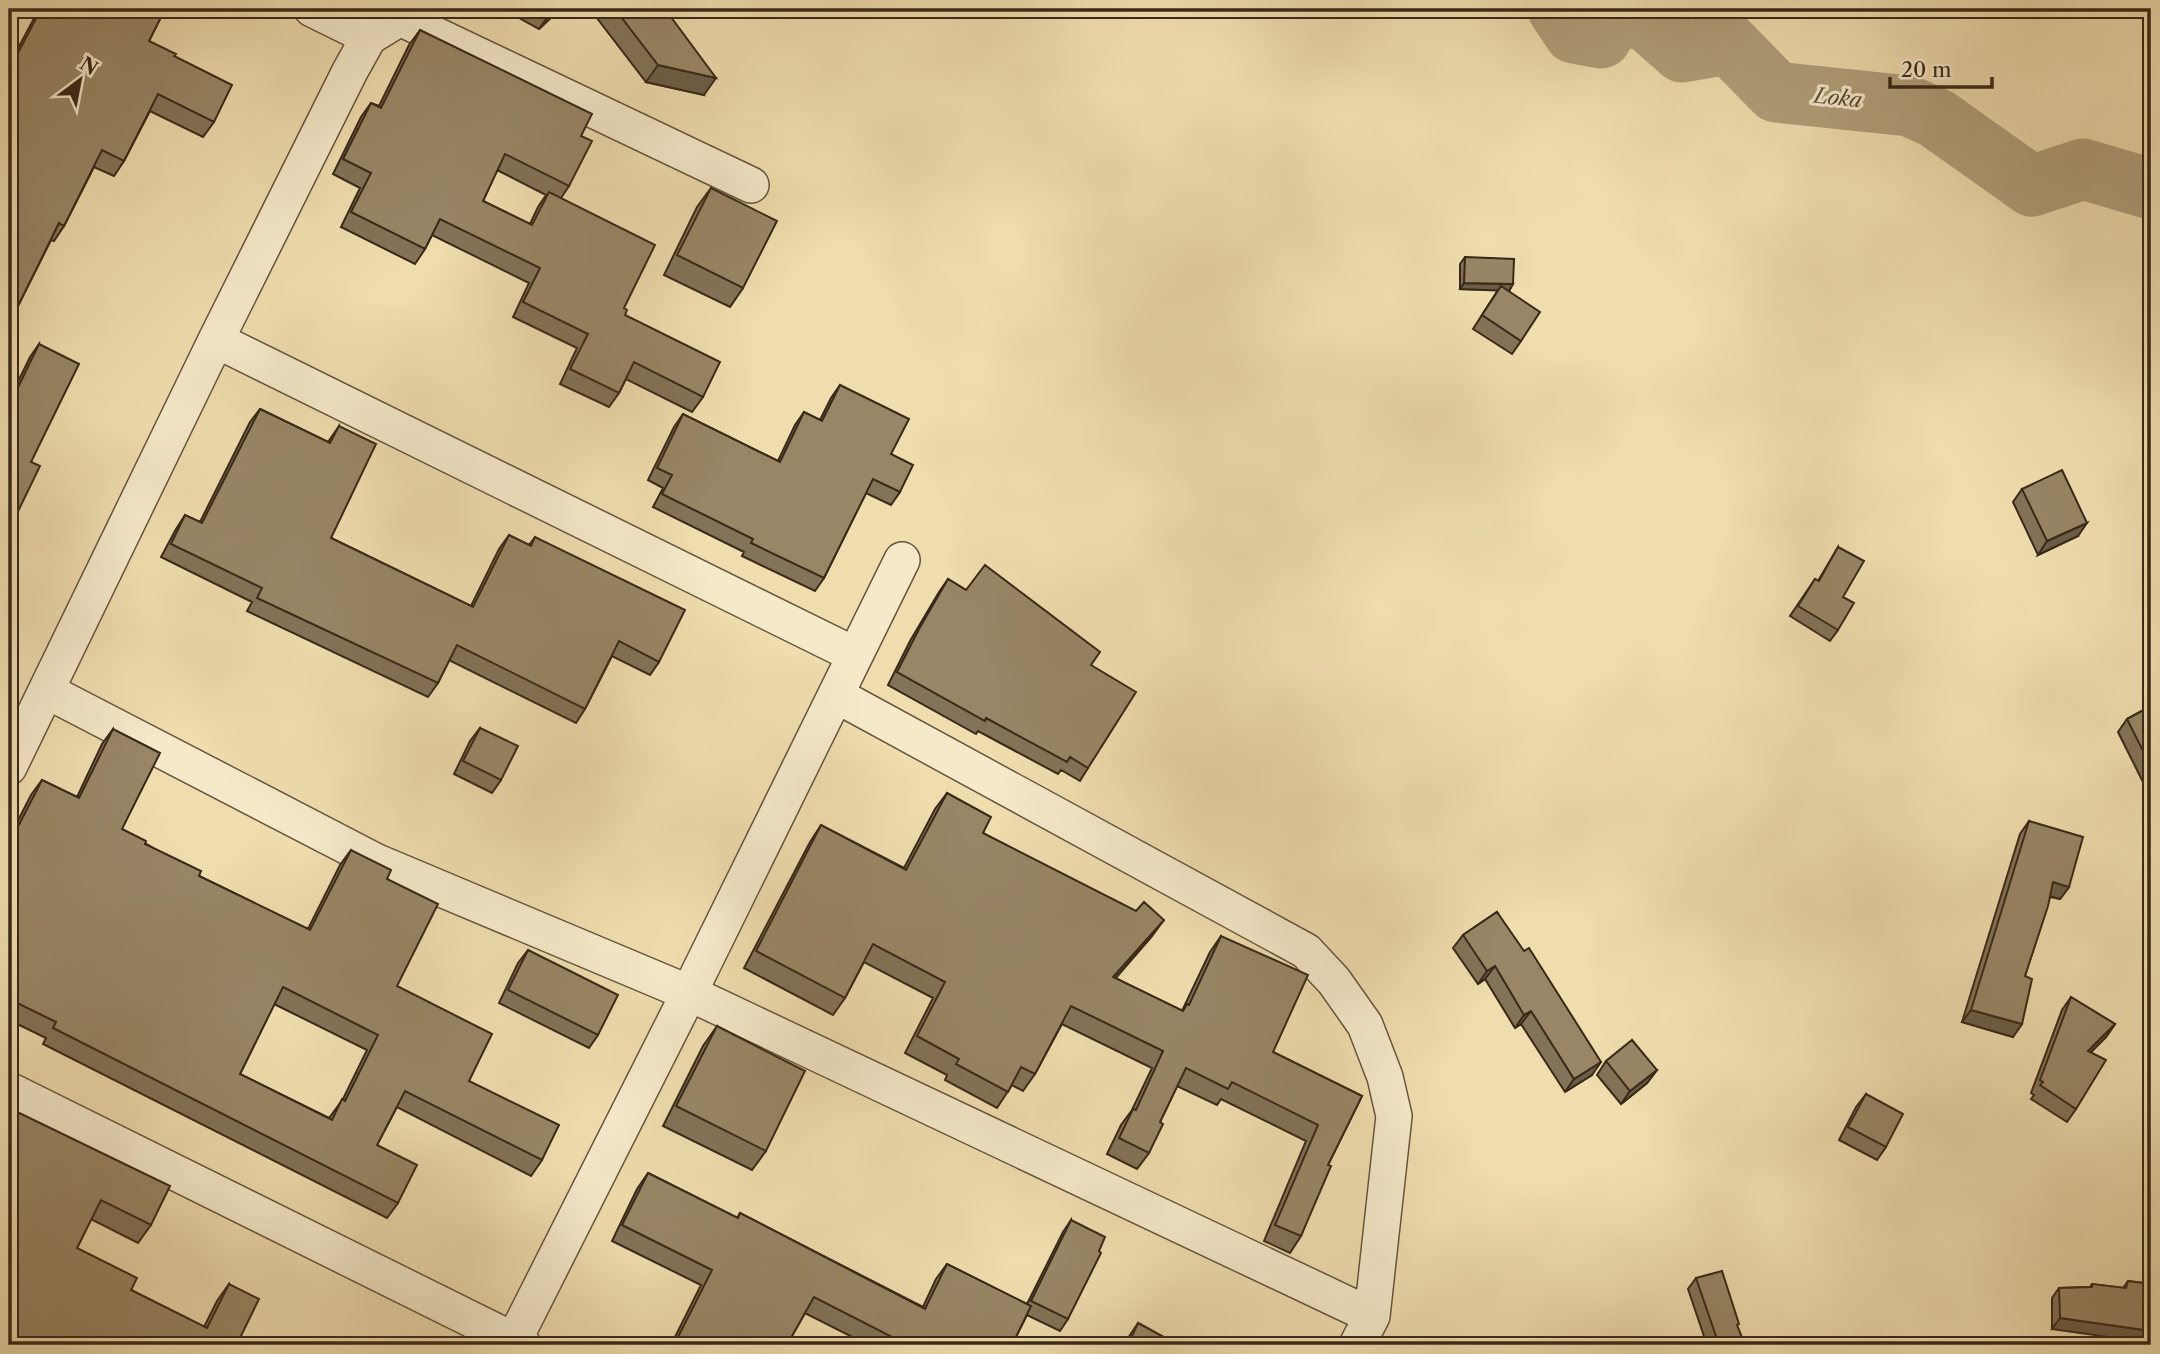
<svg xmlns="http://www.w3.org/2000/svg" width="2160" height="1354" viewBox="0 0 2160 1354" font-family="'Libre Caslon Text',serif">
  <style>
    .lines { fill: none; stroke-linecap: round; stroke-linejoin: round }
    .river { stroke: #b19f7b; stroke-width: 61 }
    .minor-casing { stroke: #67553e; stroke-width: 38 }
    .minor { stroke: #f5e9ca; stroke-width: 35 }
    .wall { fill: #837358; stroke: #3a2818; stroke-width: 2; fill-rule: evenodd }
    .shaded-wall { fill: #6a5e47; stroke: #3a2818; stroke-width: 2 }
    .building { fill: #988666; stroke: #3a2818; stroke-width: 2; fill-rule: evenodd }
    .labels { text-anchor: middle; stroke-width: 6; stroke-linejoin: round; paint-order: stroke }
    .water-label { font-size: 21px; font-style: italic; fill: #5e4c36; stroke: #f5e9ca }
  </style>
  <rect width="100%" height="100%" fill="#efddae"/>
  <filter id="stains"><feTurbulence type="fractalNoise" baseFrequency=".00286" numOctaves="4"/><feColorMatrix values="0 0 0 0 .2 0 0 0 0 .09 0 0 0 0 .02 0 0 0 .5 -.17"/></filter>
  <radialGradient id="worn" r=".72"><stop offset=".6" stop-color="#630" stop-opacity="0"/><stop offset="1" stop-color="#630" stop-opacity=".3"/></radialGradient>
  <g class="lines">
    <path class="river" d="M1558 9 1574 33 1601 38 1615 12 1648 22 1682 52 1729 44 1776 92 1909 106 1936 118 2032 186 2083 169 2151 189"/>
    <defs>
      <path id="minor" d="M312 9 369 37
        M216 340 855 655
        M47 691 377 862 689 993 1372 1316
        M836 695 1306 951 1334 981 1365 1025 1385 1077 1394 1116 1372 1316 1357 1345
        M9 767 216 340 350 71 369 37 400 18 751 185
        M9 1090 523 1345
        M514 1340 689 993 902 560"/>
    </defs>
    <use href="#minor" class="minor-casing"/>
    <use href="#minor" class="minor"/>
  </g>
  <path class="wall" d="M39 9H165L149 41 174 56 214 122 203 137 150 111 124 161 114 176 94 167 64 226 54 241 51 240 13 316 9 321V65Z
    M503 9H560L539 29Z
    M590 9H665L704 95 646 82Z
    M420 30 581 136 569 186 561 198 624 308 625 315 703 397 692 412 626 379 619 393 609 407 560 384 577 348 513 317 529 283 432 235 425 249 415 264 341 227 360 188 333 174 361 117 371 103 379 106 409 45ZM497 170 546 195 538 207 530 224 483 201Z
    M711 188 743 288 730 307 664 275 697 207Z
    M1465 257 1513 284 1509 291 1521 341 1512 354 1473 329 1498 290 1460 289V264Z
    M39 344 31 462 9 530V400L30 357Z
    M840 385 891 454 900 492 891 505 866 493 824 578 815 591 742 556 744 552 653 507 663 488 648 480 674 427 683 414 778 461 795 425 804 412 820 420 831 398Z
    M260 409 328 442 339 426 331 538 471 606 499 549 509 535 529 545 535 537 659 662 650 675 612 656 585 709 576 723 449 660 438 683 428 697 247 611 252 602 161 557 176 529 185 515 200 522 250 422Z
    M2022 489 2078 536 2038 555 2013 502Z
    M1838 547 1843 597 1838 630 1830 641 1790 616 1815 579 1818 581Z
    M948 579 1091 665 1088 768 1080 781 1061 770 1058 774 978 731 976 734 888 685 910 641 939 592Z
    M2151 706V798L2118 732 2127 719Z
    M480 728 501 780 492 793 454 774 470 741Z
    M113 729 122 829 199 876 308 929 340 865 351 850 387 879 397 986 469 1081 542 1160 531 1176 397 1107 377 1145 398 1203 387 1218 43 1044 46 1038 9 1020V838L31 795 42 780 77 797 102 744ZM274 1004 367 1050 343 1099 329 1118 240 1074Z
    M947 793 983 833 1152 936 1115 978 1182 1011 1210 952 1221 936 1273 1052 1362 1096 1328 1165 1301 1236 1290 1253 1264 1241 1306 1141 1221 1099 1217 1105 1177 1086 1160 1122 1149 1153 1137 1169 1107 1154 1121 1125 1132 1110 1152 1068 1062 1024 1035 1074 1023 1091 1012 1085 997 1108 945 1080 947 1075 905 1053 933 998 864 962 845 998 833 1015 744 968 810 842 821 825 904 868 935 809Z
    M2029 821 2069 887 2060 899 2050 897 2025 976 2013 1037 1962 1022 2020 834Z
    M1497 912 1592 1075 1565 1092 1521 1024 1515 1028 1485 979 1478 984 1453 948 1463 935Z
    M528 950 598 1035 589 1048 499 1003 518 963Z
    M2071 997 2115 1024 2106 1037 2091 1052 2076 1109 2067 1122 2031 1099 2034 1095 2031 1093 2062 1010Z
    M717 1026 766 1151 752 1170 663 1126 703 1046Z
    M1606 1061 1657 1070 1647 1083 1621 1104 1597 1075Z
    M1866 1094 1886 1147 1877 1160 1839 1140 1856 1107Z
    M9 1108 151 1225 138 1243 91 1219 77 1248 131 1290 204 1327 217 1301 229 1284 237 1344 9 1345Z
    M648 1173 737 1218 740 1213 923 1307 936 1279 947 1264 1027 1304 1063 1232 1071 1220 1068 1319 1060 1331 1027 1315 1012 1345H868L805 1313 788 1343 793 1345H671L701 1285 612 1241 637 1189Z
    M1696 1278 1737 1326 1745 1345H1707L1688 1289Z
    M2128 1281 2151 1284 2052 1329V1298L2059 1288 2090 1287 2092 1284 2123 1288Z
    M1138 1323 1178 1345H1124L1128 1338Z"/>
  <path class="shaded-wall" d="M555 9H560L539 29 551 12Z
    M658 65 716 78 704 95 646 82Z
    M1464 283 1513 284 1509 291 1460 289Z
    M2087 523 2078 536 2038 555 2047 541Z
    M2053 882 2069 887 2060 899 2045 895Z
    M1164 920 1152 936 1102 994 1113 977Z
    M1495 966 1485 979 1478 984 1487 971Z
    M1971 1010 2022 1024 2013 1037 1962 1022Z
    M1531 1011 1521 1024 1515 1028 1524 1015Z
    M2115 1024 2106 1037 2079 1064 2088 1051Z
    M1601 1062 1592 1075 1565 1092 1574 1079Z
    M1657 1070 1647 1083 1621 1104 1630 1091Z
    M2060 1318 2151 1331V1343L2052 1329Z"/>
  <path class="building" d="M41 9H165L149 41 176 54 174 56 232 85 214 122 158 94 124 161 102 150 64 226 59 223 13 316 9 313V70Z
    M545 9H555L551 12Z
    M615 9H665L716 78 658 65Z
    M420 30 592 114 581 136 592 141 569 186 505 154 483 201 532 225 549 192 655 245 624 308 627 310 625 315 720 362 703 397 634 362 619 393 570 369 588 334 523 302 540 268 440 219 425 249 351 212 371 173 343 159 371 103 381 108Z
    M711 188 777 221 743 288 677 255Z
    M1465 257 1514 259 1513 284 1464 283Z
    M1501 286 1540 312 1521 341 1482 315Z
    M39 344 79 364 31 462 40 466 9 530V406Z
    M840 385 909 419 891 454 913 465 900 492 873 479 824 578 751 543 753 539 662 494 672 475 657 468 683 414 780 462 804 412 822 421Z
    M260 409 330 443 339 426 376 444 331 538 473 607 509 535 531 546 535 537 685 610 659 662 619 641 585 709 457 645 438 683 257 598 262 588 171 544 185 515 202 523Z
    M2062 470 2087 523 2047 541 2022 489Z
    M1838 547 1864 561 1843 597 1854 603 1838 630 1798 606 1815 579 1819 581Z
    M985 565 1100 652 1091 665 1136 692 1088 768 1070 757 1067 762 986 718 985 721 897 672 919 629 948 579 966 590Z
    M2151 706V767L2127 719Z
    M480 728 518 746 501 780 463 761Z
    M113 729 160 753 122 829 146 841 145 844 201 871 199 876 310 930 351 850 391 870 387 879 438 904 397 986 492 1034 469 1081 559 1125 542 1160 405 1091 377 1145 417 1165 398 1203 53 1028 56 1022 9 999V844L42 780 79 798ZM283 987 378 1035 345 1101 342 1099 332 1120 240 1074Z
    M947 793 991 817 983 833 1136 911 1144 902 1164 920 1113 977 1183 1011 1187 1004 1189 1005 1221 936 1308 975 1273 1052 1362 1096 1328 1165 1331 1166 1301 1236 1275 1225 1318 1125 1232 1082 1228 1089 1186 1068 1160 1122 1163 1124 1149 1153 1119 1138 1133 1109 1136 1110 1163 1051 1071 1006 1035 1074 1021 1067 1008 1092 956 1064 959 1059 917 1036 945 982 873 944 845 998 756 951 821 825 906 870Z
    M2029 821 2083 837 2069 887 2053 882 2048 906 2025 976 2032 979 2022 1024 1971 1010Z
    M1497 912 1524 951 1529 948 1601 1062 1574 1079 1531 1011 1524 1015 1495 966 1487 971 1463 935Z
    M528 950 618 995 598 1035 508 990Z
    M2071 997 2115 1024 2088 1051 2106 1060 2076 1109 2040 1085 2043 1082 2040 1080Z
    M717 1026 805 1071 766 1151 676 1106Z
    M1632 1040 1657 1070 1630 1091 1606 1061Z
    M1866 1094 1903 1114 1886 1147 1848 1127Z
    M9 1108 170 1186 151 1225 101 1200 77 1248 137 1278 131 1290 207 1328 229 1284 259 1299 237 1344 241 1345H9V1312L10 1310 9 1309Z
    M648 1173 738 1218 740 1213 925 1309 947 1264 1031 1306 1012 1345H906V1344L814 1297 788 1343 793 1345H674L712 1270 622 1225Z
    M1071 1220 1105 1237 1099 1251 1101 1253 1068 1319 1031 1301Z
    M1722 1271 1739 1324 1737 1325 1745 1345H1719L1696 1278Z
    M2128 1281 2151 1284V1331L2060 1318 2059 1288 2092 1287V1284L2126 1288Z
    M1138 1323 1178 1345H1128Z"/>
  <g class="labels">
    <g class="water-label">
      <text transform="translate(1838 98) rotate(6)" y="7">Loka</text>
    </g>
  </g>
  <rect width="2160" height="1354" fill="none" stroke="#efddae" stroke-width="35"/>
  <rect x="10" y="10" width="2139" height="1333" fill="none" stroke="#3a2818" stroke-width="3.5"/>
  <rect x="18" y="18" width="2125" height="1319" fill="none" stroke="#3a2818" stroke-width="2"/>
  <g transform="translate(80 80) rotate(32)" stroke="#f5e9ca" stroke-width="5" paint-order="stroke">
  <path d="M0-5L12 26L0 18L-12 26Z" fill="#3a2818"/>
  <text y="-10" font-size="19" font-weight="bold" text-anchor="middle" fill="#3a2818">N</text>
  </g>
  <path d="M1890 77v10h102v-10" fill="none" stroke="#3a2818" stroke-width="3.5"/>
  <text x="1901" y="77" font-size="21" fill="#3a2818" stroke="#f5e9ca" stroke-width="5" paint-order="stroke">20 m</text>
  <rect width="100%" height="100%" filter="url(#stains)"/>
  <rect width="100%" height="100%" fill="url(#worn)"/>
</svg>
